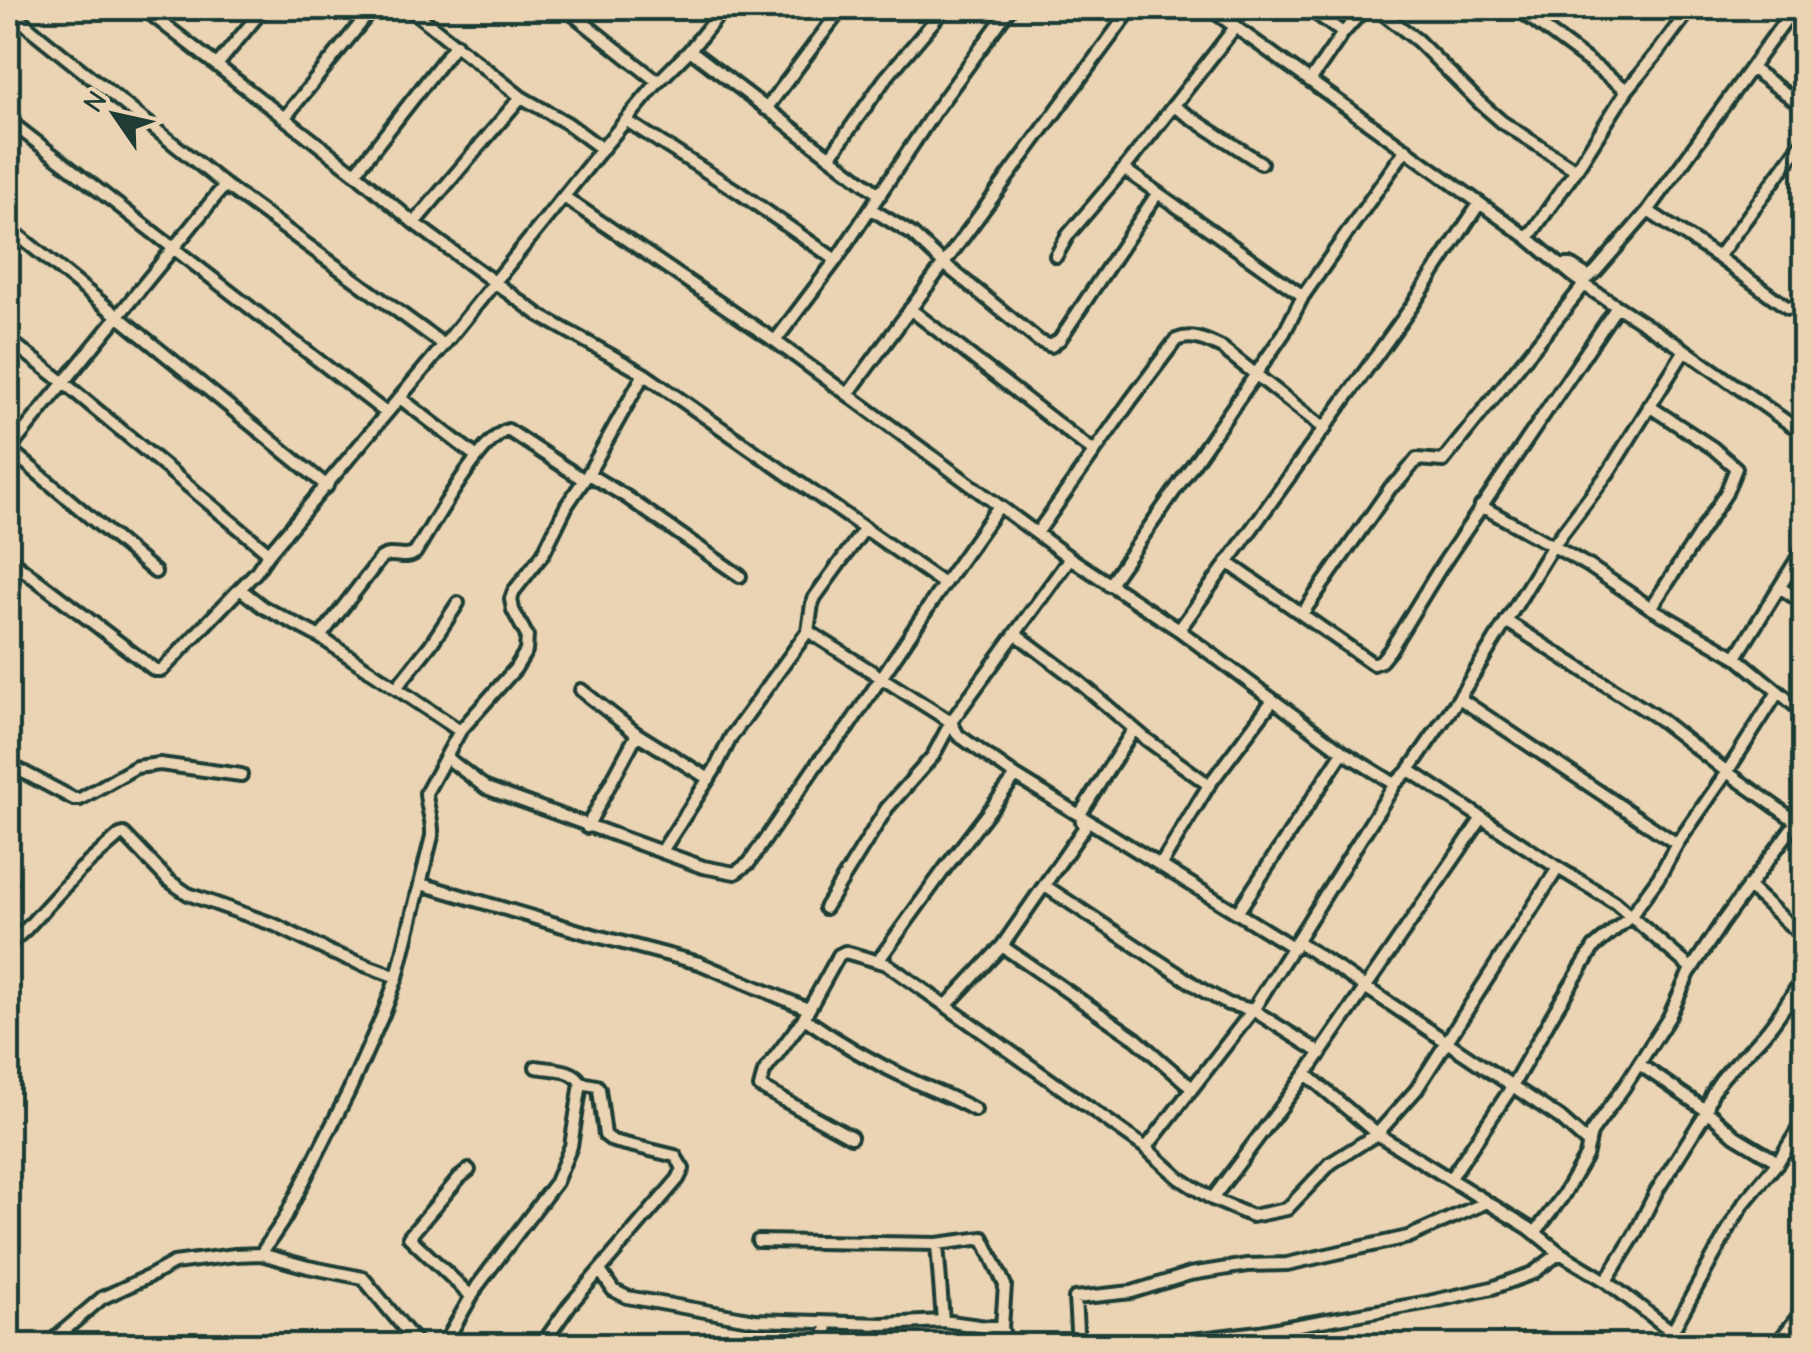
<svg xmlns="http://www.w3.org/2000/svg" width="1812" height="1353" viewBox="0 0 1812 1353" font-family="'Comic Neue',sans-serif">
  <style>
    .lines { fill: none; stroke-linecap: round; stroke-linejoin: round }
    .minor-casing { stroke: #1f3d34; stroke-width: 18 }
    .minor { stroke: #ead4b3; stroke-width: 10 }
  </style>
  <rect width="100%" height="100%" fill="#ead4b3"/>
  <filter id="ink" filterUnits="userSpaceOnUse"><feTurbulence type="fractalNoise" baseFrequency=".01" numOctaves="2"/><feDisplacementMap in="SourceGraphic" scale="20" xChannelSelector="R" yChannelSelector="G"/><feConvolveMatrix kernelMatrix="1 2 1 2 8 2 1 2 1" color-interpolation-filters="sRGB"/></filter>
  <g filter="url(#ink)">
    <g class="lines">
      <defs>
        <path id="minor" d="M8 8 33 31 225 185 444 345
          M143 8 355 173 414 223 539 315 644 374 944 584
          M409 8 521 97 567 123 602 149
          M565 8 658 82
          M1209 8 1528 238 1584 285 1685 350 1797 429 1804 433
          M1308 8 1343 33
          M1376 8 1418 41 1479 102 1502 122 1576 170
          M1517 8 1627 90
          M690 50 880 195
          M217 65 264 8
          M1752 69 1804 107
          M1310 81 1343 33 1365 8
          M1173 106 1261 163
          M766 109 842 8
          M285 117 373 8
          M8 120 385 412
          M627 121 740 193 836 260
          M830 157 885 79 945 8
          M1124 169 1303 296
          M355 173 456 44
          M564 197 775 341 1070 558 1179 630 1343 752 1395 784
          M871 209 912 234 943 263 1039 341 1051 346 1060 339 1157 194
          M1648 211 1718 257 1788 308 1797 305 1804 295
          M414 223 521 97
          M8 227 327 486
          M1528 238 1576 170 1627 90 1658 52 1691 8
          M1056 256 1068 235 1124 169 1236 26
          M1718 257 1804 140
          M1560 265H1570L1589 277 1596 271 1648 211 1794 8
          M910 309 1094 452
          M8 339 63 382 269 553
          M775 341 836 260 935 111 1010 8
          M848 394 1132 8
          M400 398 477 457
          M1649 406 1713 448 1736 468 1726 493 1651 608
          M8 448 155 572
          M8 451 225 185
          M588 474 625 496 740 576
          M1481 506 1589 566 1651 608 1736 657 1804 713
          M1037 533 1131 400 1176 340C1193 333 1207 341 1222 348L1325 429
          M8 558 155 670H162L256 572 269 553 444 345 602 149 658 82 690 50 724 8
          M1227 562 1373 664 1381 661 1390 650 1439 570 1616 308
          M1109 585 1256 374 1284 333 1303 296 1406 149
          M1781 588 1804 604
          M240 589 263 607 320 637 460 731
          M1302 614 1391 487 1399 481 1417 459 1443 461 1584 285
          M1506 621 1658 718 1727 772 1804 827
          M1179 630 1412 306 1479 204
          M808 631 951 722 958 735 1016 776 1294 948
          M1016 634 1073 677 1146 739 1209 785
          M320 637 381 558C392 550 404 561 415 553 432 526 481 437 508 430L584 480
          M1736 657 1804 548
          M396 688 431 644 458 603
          M581 690 637 734 709 779
          M1459 698 1677 844
          M446 757 486 788 703 867 735 873 749 863 819 761 847 729 944 584 999 506
          M8 764 74 799H80L136 767 160 764 241 775
          M1409 770 1558 868 1614 902 1692 969
          M587 827 637 734
          M662 851 715 769 731 737 808 631 812 604 815 597 865 528
          M1160 866 1209 785 1273 700
          M8 881 10 883
          M421 884 593 935 699 963 808 1009
          M1045 886 1204 991 1228 1004 1253 1010 1321 1053
          M1748 886 1804 938
          M825 908 887 808 933 756 951 722 1070 558
          M1237 913 1343 752
          M1298 942 1560 1118 1589 1144
          M8 945 26 929 79 871 120 835 124 834 168 880 188 894 275 925 332 953 397 977
          M1002 946 1136 1039 1192 1088
          M878 961 946 867 1016 776
          M946 1006 1002 946 1084 828 1080 814 1134 729
          M804 1018C837 1041 872 1062 909 1079 931 1090 953 1097 975 1110
          M1639 1064 1707 1111 1735 1136 1778 1162
          M1306 1074 1377 1134 1529 1228 1560 1253 1606 1281 1678 1336 1695 1346
          M851 1137 760 1087 764 1072 804 1018 839 955 845 952 887 964 1146 1148 1179 1178 1212 1199 1252 1216 1287 1209 1331 1163 1377 1134 1416 1090 1558 868
          M1146 1148 1253 1010 1395 784 1409 770 1459 698 1552 547 1608 473 1685 350
          M469 1170 459 1178 409 1237 471 1296
          M1450 1179 1508 1093 1553 1014 1594 947 1630 917 1659 877 1677 844 1727 772 1778 692
          M1212 1199 1306 1074 1482 818
          M1535 1233 1562 1197 1586 1156 1591 1133 1624 1087 1669 1017 1689 973 1721 924 1797 821
          M758 1241 937 1244 983 1238 1005 1285 1002 1327 1006 1346
          M937 1244 943 1321
          M261 1254 285 1218 349 1091 384 1012 397 977 432 836C433 818 427 810 426 793L460 731 515 669 526 651 527 636 513 610 511 599 514 591 543 554 567 505 588 474 644 374
          M601 1272 613 1290 627 1297 755 1320 882 1324 943 1321 986 1327H1002
          M1606 1281 1634 1236 1656 1192 1707 1111C1710 1082 1740 1061 1758 1041 1776 1022 1790 998 1804 976
          M1673 1330 1733 1221 1744 1203 1778 1162 1804 1120
          M46 1346 102 1298 152 1275 174 1263 235 1255 261 1254 308 1267 363 1278 419 1346
          M443 1346 478 1285 556 1182 571 1146 581 1083C574 1068 551 1070 536 1067
          M541 1346 569 1306 678 1179 683 1169 675 1156 613 1141 605 1135 599 1089 597 1086 581 1083
          M825 1346 827 1323
          M1078 1346 1075 1298 1132 1292 1190 1274 1247 1265 1287 1264 1408 1237 1487 1202
          M1177 1346 1193 1340 1259 1332 1429 1302 1492 1288 1533 1273 1560 1253
          M1654 1346 1678 1336
          M1775 1346 1804 1309"/>
      </defs>
      <use href="#minor" class="minor-casing"/>
      <use href="#minor" class="minor"/>
    </g>
  </g>
  <rect width="1812" height="1353" fill="none" stroke="#ead4b3" stroke-width="40"/>
  <rect x="20" y="20" width="1772" height="1313" fill="none" stroke="#1f3d34" stroke-width="4" filter="url(#ink)"/>
  <g transform="translate(115 115) rotate(304)" stroke="#ead4b3" stroke-width="8" paint-order="stroke">
  <path d="M0-8L18 38L0 25L-18 38Z" fill="#1f3d34"/>
  <text y="-15" font-size="28" font-weight="bold" text-anchor="middle" fill="#1f3d34">N</text>
  </g>
</svg>
